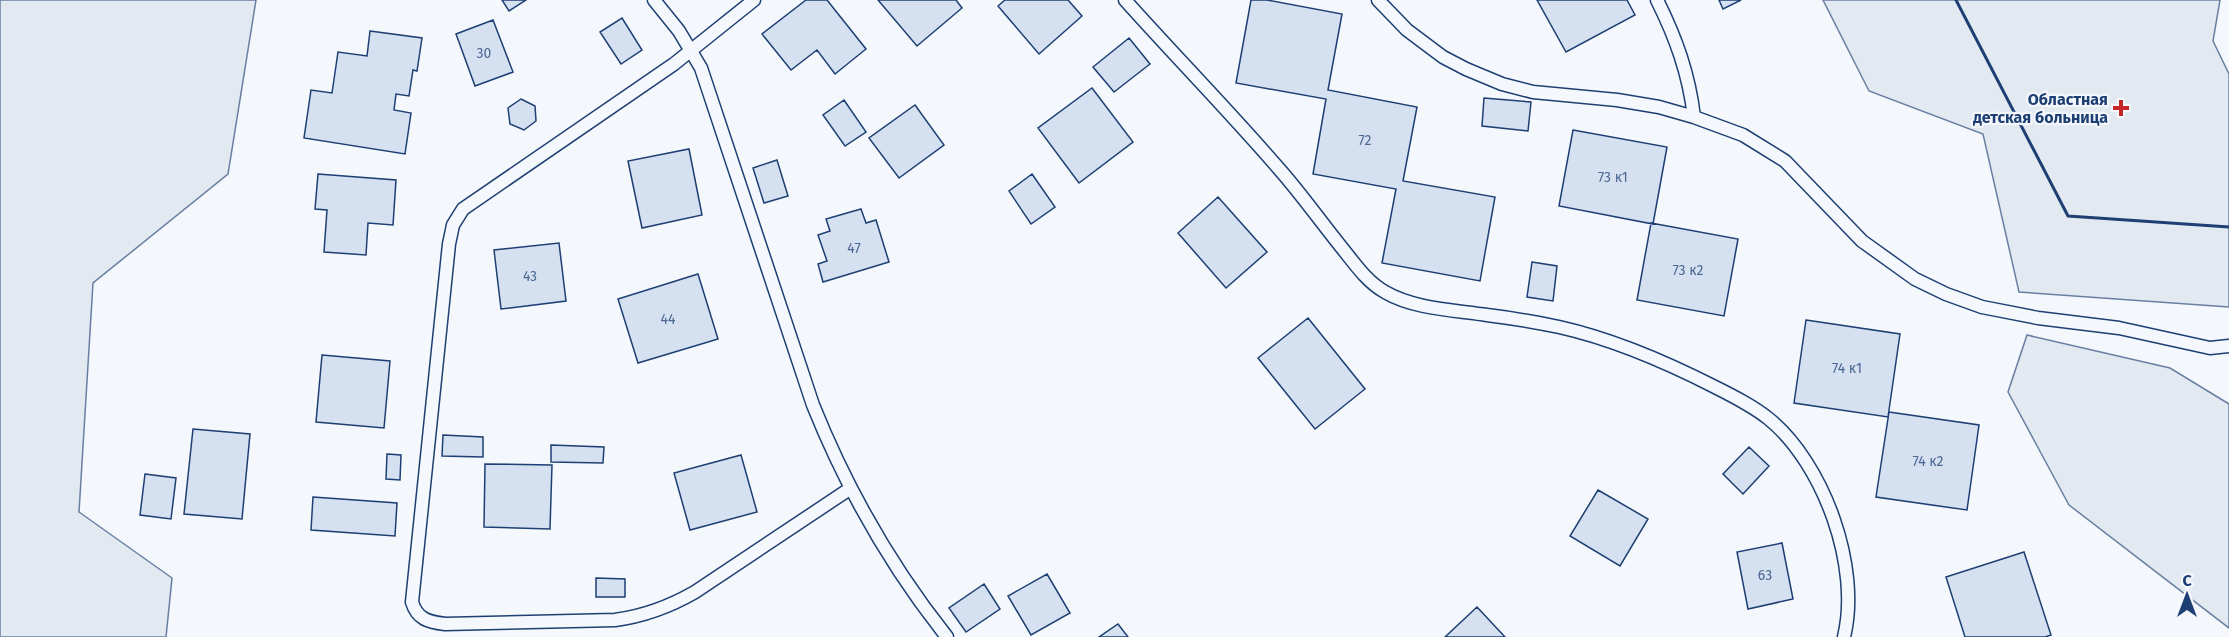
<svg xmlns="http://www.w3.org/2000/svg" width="2229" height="637" viewBox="0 0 2229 637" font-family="'Fira Sans',sans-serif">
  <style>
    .green { fill: #e3e9f0; stroke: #687fa3; stroke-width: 1.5 }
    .building { fill: #d5e0f0; stroke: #1d3f73; stroke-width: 1.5 }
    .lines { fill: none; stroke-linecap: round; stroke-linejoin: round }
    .lane-casing { stroke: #1d3f73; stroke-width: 15 }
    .lane { stroke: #f4f7fb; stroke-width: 12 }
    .wall { stroke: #1d3f73; stroke-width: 3 }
    .poi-dot { fill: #c62828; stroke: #f4f7fb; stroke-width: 2 }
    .labels { text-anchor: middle; stroke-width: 4.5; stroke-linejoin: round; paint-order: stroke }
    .number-label { font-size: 14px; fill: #4b6792 }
    .poi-label { font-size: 16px; font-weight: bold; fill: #1d3f73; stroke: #f4f7fb; text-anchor: end }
  </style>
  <rect width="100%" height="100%" fill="#f4f7fb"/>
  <path class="green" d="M0 0H256L228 174 93 283 79 512 172 578 166 637H0Z
    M1823 0H2220L2213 41 2229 74V307L2019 292 1983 134 1869 91Z
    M2027 335 2170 368 2229 404V628L2069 505 2008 392Z"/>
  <path class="building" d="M502 0H526L509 11Z
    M806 0H827L866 49 835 74 817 50 791 70 762 34Z
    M878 0H956L962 8 917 46Z
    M1005 0H1068L1082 16 1039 54 998 6Z
    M1251 0H1267L1342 14 1328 90 1417 107 1403 181 1495 197 1480 281 1382 263 1396 189 1313 174 1326 99 1236 83Z
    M1537 0H1627L1635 15 1566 52Z
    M1719 0H1741L1723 9Z
    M622 18 642 50 621 64 600 32Z
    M493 20 513 72 475 86 456 34Z
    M370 31 422 38 417 71 413 70 409 96 396 94 394 110 411 113 405 154 304 138 311 90 332 93 338 52 367 56Z
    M1129 38 1150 64 1114 92 1093 67Z
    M1092 88 1133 142 1079 183 1038 128Z
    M1484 98 1531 102 1528 131 1482 126Z
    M521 99 535 106 536 121 524 130 510 124 508 108Z
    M844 100 866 132 845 146 823 115Z
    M915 105 944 145 899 178 869 138Z
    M1573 130 1667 147 1653 224 1559 206Z
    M689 149 702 215 642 228 628 161Z
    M777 160 788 196 764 203 753 168Z
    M318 174 396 180 393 225 368 223 366 255 324 252 327 210 315 209Z
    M1032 174 1055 207 1031 224 1009 191Z
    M1218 197 1267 252 1226 288 1178 233Z
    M861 209 866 223 876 220 889 262 823 282 818 264 827 261 818 235 830 231 826 219Z
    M1651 223 1738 239 1724 316 1637 300Z
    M559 243 566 301 501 309 494 250Z
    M1532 262 1557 266 1553 301 1527 297Z
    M698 274 718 339 638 363 618 299Z
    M1308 318 1365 389 1315 429 1258 358Z
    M1806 320 1900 334 1888 417 1794 403Z
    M322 355 390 361 384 428 316 422Z
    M1889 412 1979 425 1967 510 1876 497Z
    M193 429 250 434 242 519 184 514Z
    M443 435 483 437V457L442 456Z
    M551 445 604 447 603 463 551 462Z
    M1749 447 1769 466 1743 494 1723 474Z
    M387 454 401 455 400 480 386 479Z
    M741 455 757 512 690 530 674 473Z
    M485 464 552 465 550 529 484 527Z
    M145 474 176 478 171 519 140 515Z
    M1598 490 1648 519 1620 566 1570 536Z
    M313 497 397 503 395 536 311 530Z
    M1782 543 1793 599 1748 609 1737 552Z
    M2024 552 2051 635 2045 637H1965L1946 577Z
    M1047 574 1070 613 1031 635 1008 596Z
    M596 578 625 579V597H596Z
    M984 584 1000 609 966 632 949 608Z
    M1477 607 1505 637H1445Z
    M1118 624 1128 637H1099Z"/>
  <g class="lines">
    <defs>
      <path id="lane" d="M654 0 679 31 701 68 813 405C846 487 892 568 947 637
        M754 0 674 64 463 209 453 225 449 244 412 602C417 619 428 622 445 624L615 620C645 616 669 607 695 592L851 488
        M1125 0C1176 57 1230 112 1280 170 1302 195 1321 222 1342 248 1355 264 1367 282 1385 292 1414 309 1454 310 1487 315 1511 318 1535 322 1559 327 1613 339 1666 362 1715 387 1733 396 1753 406 1769 419 1824 464 1861 567 1844 637
        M1378 0 1407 30 1443 57 1466 69 1502 84 1533 92 1617 100 1659 107 1694 117 1743 135 1785 161 1862 241 1915 279 1946 294 1982 307 2038 318 2119 328 2210 348 2229 346
        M1657 0C1676 38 1689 74 1694 117"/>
    </defs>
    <use href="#lane" class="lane-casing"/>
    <use href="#lane" class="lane"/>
    <path class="wall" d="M1956 0 2068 216 2229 227"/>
  </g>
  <path class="poi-dot" d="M2118 99h6v6h6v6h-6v6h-6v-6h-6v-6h6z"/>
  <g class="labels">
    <g class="number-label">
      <text x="484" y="58">30</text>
      <text x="1365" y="145">72</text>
      <text x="1613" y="182">73 к1</text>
      <text x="854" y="253">47</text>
      <text x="1688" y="275">73 к2</text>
      <text x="530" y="281">43</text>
      <text x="668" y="324">44</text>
      <text x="1847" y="373">74 к1</text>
      <text x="1928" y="466">74 к2</text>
      <text x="1765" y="580">63</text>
    </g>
    <g class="poi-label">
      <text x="2108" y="105">Областная<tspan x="2108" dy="18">детская больница</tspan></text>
    </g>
  </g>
  <g transform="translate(2187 595)" stroke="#f4f7fb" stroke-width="4.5" paint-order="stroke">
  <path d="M0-4.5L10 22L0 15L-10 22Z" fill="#1d3f73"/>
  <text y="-9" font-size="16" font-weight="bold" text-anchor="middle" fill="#1d3f73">С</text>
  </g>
</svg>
